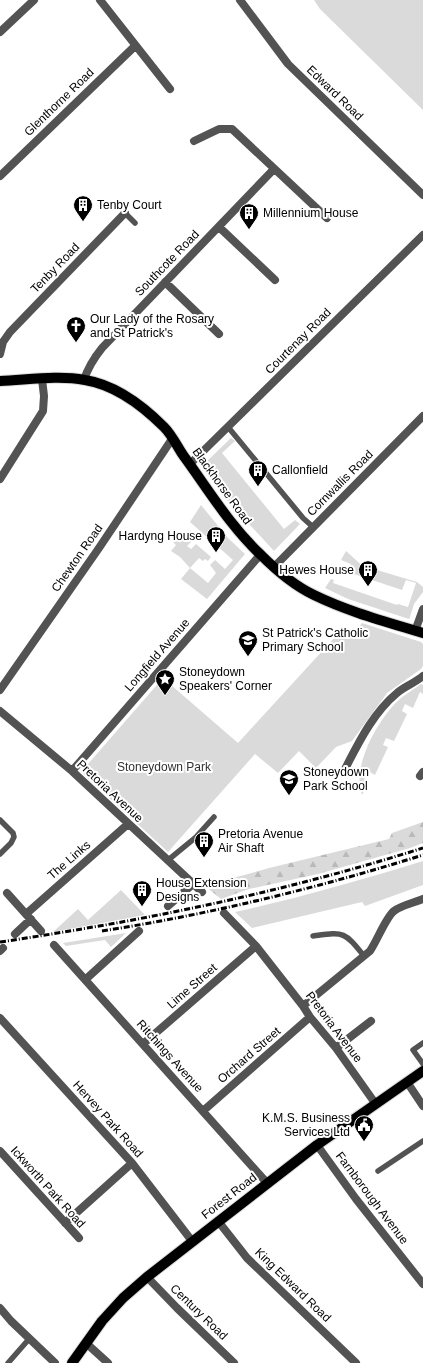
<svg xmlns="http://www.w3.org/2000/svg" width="423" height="1363" viewBox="0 0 423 1363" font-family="Helvetica,sans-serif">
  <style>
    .green { fill: #dadada }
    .forest { fill: url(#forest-firs) }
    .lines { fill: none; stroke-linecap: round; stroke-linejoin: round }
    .primary-casing { stroke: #dbdbdb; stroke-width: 12 }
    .service { stroke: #535353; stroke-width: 5.5 }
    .minor { stroke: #535353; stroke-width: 8 }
    .primary { stroke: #000; stroke-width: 10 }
    .rail { stroke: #000; stroke-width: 3; stroke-dasharray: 6 2 1 2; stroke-linecap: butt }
    .labels { text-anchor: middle; stroke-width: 4; stroke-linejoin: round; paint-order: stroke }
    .street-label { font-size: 12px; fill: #000; stroke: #fff }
    .poi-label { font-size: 12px; fill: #000; stroke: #fff; text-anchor: start }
    .park-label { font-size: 12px; fill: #313131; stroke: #fff }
  </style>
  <defs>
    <pattern id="forest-firs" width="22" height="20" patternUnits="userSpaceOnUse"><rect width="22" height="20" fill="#dadada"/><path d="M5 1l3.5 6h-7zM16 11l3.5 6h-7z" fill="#b9b9b9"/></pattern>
  </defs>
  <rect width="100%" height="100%" fill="#fff"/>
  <path class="green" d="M314 0H423V110L320 9Z
    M231 438 235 441 222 453 284 529 295 520 300 524 274 551 226 499 202 466Z
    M201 505 228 538 245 554 207 599 181 579 190 568 180 557 171 551 176 545 173 542 182 532 192 541 187 546 191 549 196 544 211 557 208 561 205 559 203 561 199 558 190 568 208 583 216 573 210 565 215 560 225 569 233 560 190 522Z
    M346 551 367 570H377L417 582 423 587V592L414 604 410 617 409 619 348 599 325 588 331 579 334 580 333 583 397 605 398 604 408 607 416 583 406 580 402 590 348 572 351 564 341 560Z
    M362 623 421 642 423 644V666L421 669 387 693 352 741 336 747 316 768 299 751 278 773 255 754 168 852 81 772 163 678 238 743 336 636 353 635Z
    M421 684 423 685V694L420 692 413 708 405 704 402 711 407 714 394 741 386 738 383 745 388 747 375 775 368 771 364 778 369 781 362 795C351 766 379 717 401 698 407 693 415 689 421 684Z
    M423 861V885L365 906 362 902 252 928 235 912C299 898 361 880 423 861Z
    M121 890 145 915 53 932 78 909 88 920Z
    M126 933 111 947 105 940 66 946 63 943Z"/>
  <path class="forest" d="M423 822V843L410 848 318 874 249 889 221 899 205 886 269 868 389 839 392 833Z"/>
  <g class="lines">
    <defs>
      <path id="primary" d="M0 381C27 380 58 375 85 380 116 385 142 405 164 427 172 435 177 446 183 455 208 489 230 526 261 555 276 570 295 586 314 595 349 612 387 622 423 633
        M72 1363 102 1321 123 1298 147 1277 317 1145 423 1071"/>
    </defs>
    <use href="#primary" class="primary-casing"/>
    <path class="service" d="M125 213 135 223
      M228 427 303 518 313 527
      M0 820 13 833 14 837 11 843 0 854
      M168 860 196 837 214 817
      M313 936C344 932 344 931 364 956
      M423 1043 413 1050 423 1064
      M378 1171 423 1141
      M8 1363 29 1339"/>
    <path class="minor" d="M100 0 170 89
      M240 0 288 64 423 195
      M0 32 34 0
      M194 141 219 129H232L327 218
      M0 176 135 46
      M219 227 275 280
      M165 282 219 334
      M0 354 3 342 10 332 125 213
      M84 380C88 367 94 358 102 348L274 169
      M190 464 423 235
      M0 479 43 411 44 396 42 379
      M274 567 423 416
      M415 631 423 609
      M0 690 99 548 172 439
      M0 711 72 771 202 892
      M345 769C359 742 373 713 397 693 405 686 415 683 423 676
      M72 771 260 555
      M420 776 423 772
      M7 893 41 931
      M168 906 193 884
      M224 913 256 946 303 1006 310 1017 336 1048 375 1103
      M26 914 128 824
      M15 934 31 919
      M54 945 267 1183
      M0 951 3 948
      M86 979 139 931
      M303 1006 370 951C377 941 386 917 394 911 402 905 414 903 423 899
      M0 1018 132 1163 192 1241
      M143 1044 256 946
      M336 1048 371 1021
      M407 1082 423 1106
      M203 1111 310 1017
      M317 1145 356 1199 423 1284
      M0 1151 79 1238
      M218 1221 247 1258 356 1363
      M65 1223 132 1163
      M147 1277 177 1308 234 1363
      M0 1308 11 1321 55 1363
      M86 1343 108 1363"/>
    <use href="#primary" class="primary"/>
    <path class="rail" d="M102 931C211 914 318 888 423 855
      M0 942C35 937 70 931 105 925 212 906 319 881 423 848"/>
  </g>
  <defs>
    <symbol id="building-pin" viewBox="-11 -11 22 30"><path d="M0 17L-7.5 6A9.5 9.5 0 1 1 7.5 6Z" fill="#000" stroke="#fff"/><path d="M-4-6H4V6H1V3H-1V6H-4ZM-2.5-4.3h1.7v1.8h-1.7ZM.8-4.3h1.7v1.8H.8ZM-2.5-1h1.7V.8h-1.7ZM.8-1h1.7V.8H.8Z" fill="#fff"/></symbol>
    <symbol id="church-pin" viewBox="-11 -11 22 30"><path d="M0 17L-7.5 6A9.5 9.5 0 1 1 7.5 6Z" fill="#000" stroke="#fff"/><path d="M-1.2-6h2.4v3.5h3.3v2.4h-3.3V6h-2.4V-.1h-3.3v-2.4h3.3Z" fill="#fff"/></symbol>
    <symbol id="school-pin" viewBox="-11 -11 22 30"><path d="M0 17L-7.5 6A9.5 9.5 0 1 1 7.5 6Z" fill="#000" stroke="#fff"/><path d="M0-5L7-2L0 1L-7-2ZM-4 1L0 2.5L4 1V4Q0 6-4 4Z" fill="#fff"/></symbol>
    <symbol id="sight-pin" viewBox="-11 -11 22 30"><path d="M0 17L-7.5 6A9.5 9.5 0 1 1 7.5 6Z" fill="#000" stroke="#fff"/><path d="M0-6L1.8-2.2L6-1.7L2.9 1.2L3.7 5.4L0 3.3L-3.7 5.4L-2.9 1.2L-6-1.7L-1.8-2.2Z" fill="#fff"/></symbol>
    <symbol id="civic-pin" viewBox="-11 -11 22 30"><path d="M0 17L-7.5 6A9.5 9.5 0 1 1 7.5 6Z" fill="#000" stroke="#fff"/><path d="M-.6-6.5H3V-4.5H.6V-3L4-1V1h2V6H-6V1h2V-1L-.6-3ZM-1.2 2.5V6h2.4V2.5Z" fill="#fff"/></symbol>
  </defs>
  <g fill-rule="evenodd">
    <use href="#building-pin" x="72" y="194" width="22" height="30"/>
    <use href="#building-pin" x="238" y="202" width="22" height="30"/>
    <use href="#church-pin" x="65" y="315" width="22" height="30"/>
    <use href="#building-pin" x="247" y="459" width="22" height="30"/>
    <use href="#building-pin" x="205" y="525" width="22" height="30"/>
    <use href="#building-pin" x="357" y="559" width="22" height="30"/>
    <use href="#school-pin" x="237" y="629" width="22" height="30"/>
    <use href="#sight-pin" x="154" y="668" width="22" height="30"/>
    <use href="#school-pin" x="278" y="768" width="22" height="30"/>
    <use href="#building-pin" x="193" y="830" width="22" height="30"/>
    <use href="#building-pin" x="131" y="879" width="22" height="30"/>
    <use href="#civic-pin" x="353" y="1114" width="22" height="30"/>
  </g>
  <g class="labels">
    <g class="street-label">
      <text transform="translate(335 93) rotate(44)" y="4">Edward Road</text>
      <text transform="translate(59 102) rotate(-44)" y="4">Glenthorne Road</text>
      <text transform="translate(167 263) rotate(-46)" y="4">Southcote Road</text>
      <text transform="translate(55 268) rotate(-46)" y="4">Tenby Road</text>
      <text transform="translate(298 341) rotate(-45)" y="4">Courtenay Road</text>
      <text transform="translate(340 483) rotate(-45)" y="4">Cornwallis Road</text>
      <text transform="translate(222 486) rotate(54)" y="4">Blackhorse Road</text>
      <text transform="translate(77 558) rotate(-55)" y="4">Chewton Road</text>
      <text transform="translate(157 655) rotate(-49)" y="4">Longfield Avenue</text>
      <text transform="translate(110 791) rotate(43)" y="4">Pretoria Avenue</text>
      <text transform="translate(69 860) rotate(-41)" y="4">The Links</text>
      <text transform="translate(192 986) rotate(-41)" y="4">Lime Street</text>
      <text transform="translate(334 1027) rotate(53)" y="4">Pretoria Avenue</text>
      <text transform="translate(249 1055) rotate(-41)" y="4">Orchard Street</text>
      <text transform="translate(170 1056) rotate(48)" y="4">Ritchings Avenue</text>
      <text transform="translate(108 1119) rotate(48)" y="4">Hervey Park Road</text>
      <text transform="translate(48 1187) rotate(48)" y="4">Ickworth Park Road</text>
      <text transform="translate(229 1196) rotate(-38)" y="4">Forest Road</text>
      <text transform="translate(372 1198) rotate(53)" y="4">Farnborough Avenue</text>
      <text transform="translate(293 1285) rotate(44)" y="4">King Edward Road</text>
      <text transform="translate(199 1312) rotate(44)" y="4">Century Road</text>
    </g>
    <g class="poi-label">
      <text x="97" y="209">Tenby Court</text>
      <text x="263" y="217">Millennium House</text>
      <text x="90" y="323">Our Lady of the Rosary<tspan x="90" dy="14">and St Patrick's</tspan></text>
      <text x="272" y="474">Callonfield</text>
      <text x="202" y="540" text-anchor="end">Hardyng House</text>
      <text x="354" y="574" text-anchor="end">Hewes House</text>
      <text x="262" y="637">St Patrick's Catholic<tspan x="262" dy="14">Primary School</tspan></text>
      <text x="179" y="676">Stoneydown<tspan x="179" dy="14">Speakers' Corner</tspan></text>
      <text x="303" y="776">Stoneydown<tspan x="303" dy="14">Park School</tspan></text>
      <text x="218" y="838">Pretoria Avenue<tspan x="218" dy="14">Air Shaft</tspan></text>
      <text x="156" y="887">House Extension<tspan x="156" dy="14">Designs</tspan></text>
      <text x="350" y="1122" text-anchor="end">K.M.S. Business<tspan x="350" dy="14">Services Ltd</tspan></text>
    </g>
    <g class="park-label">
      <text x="164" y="771">Stoneydown Park</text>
    </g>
  </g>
</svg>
